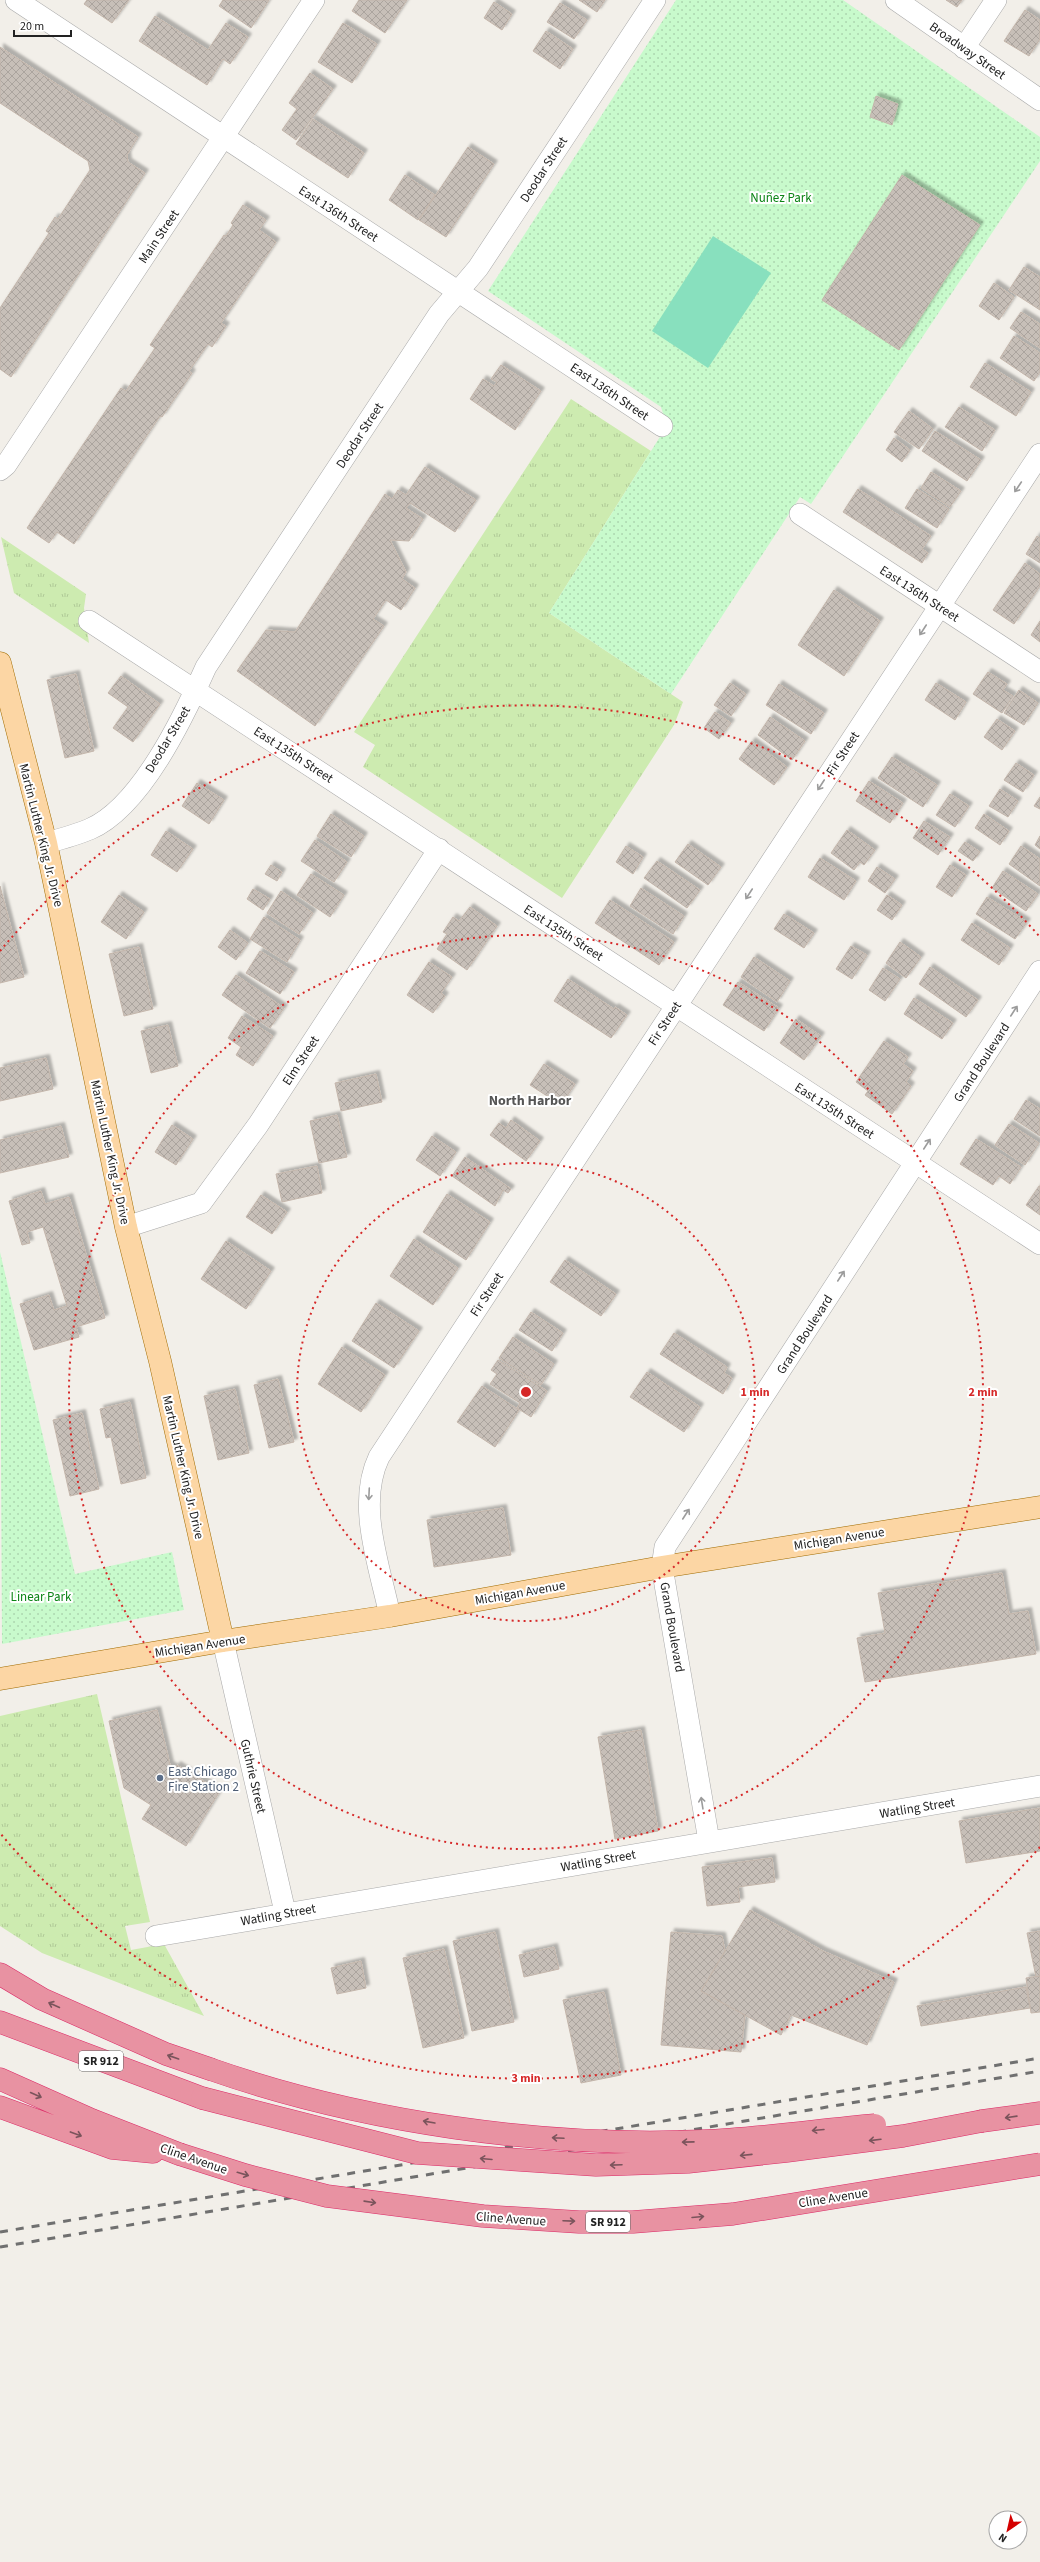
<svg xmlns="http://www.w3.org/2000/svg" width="1040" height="2562" viewBox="0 0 1040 2562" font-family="'Source Sans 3',sans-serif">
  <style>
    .grass { fill: url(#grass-tufts) }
    .park { fill: url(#park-dots) }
    .pitch { fill: #88e0be }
    .building { fill: url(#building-cross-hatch); stroke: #c4b6ab; filter: url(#shadow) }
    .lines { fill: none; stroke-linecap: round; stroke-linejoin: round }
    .minor-casing { stroke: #a9a9a9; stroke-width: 22 }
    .major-casing { stroke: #a06b00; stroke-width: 23 }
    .highway-casing { stroke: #dc2a67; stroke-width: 23 }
    .minor { stroke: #fff; stroke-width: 21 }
    .major { stroke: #fcd6a4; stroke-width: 22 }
    .highway { stroke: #e892a2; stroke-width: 22 }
    .rail { stroke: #707070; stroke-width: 3; stroke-dasharray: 8 8; stroke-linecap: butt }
    .highway-bridge-casing { stroke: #dc2a67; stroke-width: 23; stroke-linecap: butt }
    .highway-bridge { stroke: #e892a2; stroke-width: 22 }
    .oneway { stroke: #9c9c9c }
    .oneway2 { stroke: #7b545c }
    .ring { fill: none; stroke: #d62828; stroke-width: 2; stroke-dasharray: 2 4 }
    .service-dot { fill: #5c6f8a; stroke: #fff; stroke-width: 1.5 }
    .labels { text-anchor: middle; stroke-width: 4; stroke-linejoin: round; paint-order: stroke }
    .shield { fill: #fff; stroke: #646464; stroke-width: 1 }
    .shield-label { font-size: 12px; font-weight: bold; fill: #222 }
    .street-label { font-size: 13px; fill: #222; stroke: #fff }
    .park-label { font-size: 13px; fill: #0c8416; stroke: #fff }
    .service-label { font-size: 13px; fill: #4e5e75; stroke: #fff; text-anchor: start }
    .neighbourhood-label { font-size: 14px; font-weight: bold; fill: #555; stroke: #fff }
    .centre { fill: #d62828; stroke: #fff; stroke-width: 2 }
    .ring-label { font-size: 12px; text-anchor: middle; font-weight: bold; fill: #d62828; stroke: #fff; stroke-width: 4; stroke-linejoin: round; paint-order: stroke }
  </style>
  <defs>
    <pattern id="grass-tufts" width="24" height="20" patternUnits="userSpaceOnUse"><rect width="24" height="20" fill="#cdebb0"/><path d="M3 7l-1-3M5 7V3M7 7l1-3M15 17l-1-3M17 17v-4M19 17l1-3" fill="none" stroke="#b0c997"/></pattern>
    <pattern id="park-dots" width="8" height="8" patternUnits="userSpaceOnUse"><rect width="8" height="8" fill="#c8facc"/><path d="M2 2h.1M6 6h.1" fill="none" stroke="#acd6af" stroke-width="1.8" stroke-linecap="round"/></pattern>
    <pattern id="building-cross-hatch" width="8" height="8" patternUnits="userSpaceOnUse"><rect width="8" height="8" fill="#c7bfb8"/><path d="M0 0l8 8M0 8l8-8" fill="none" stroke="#aba49e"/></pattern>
    <filter id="shadow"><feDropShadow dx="3.5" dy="-3.5" stdDeviation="1" flood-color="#0004"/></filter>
  </defs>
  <rect width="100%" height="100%" fill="#f2efe9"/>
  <path class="grass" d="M571 399 651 451 549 613 683 702 674 725 562 898 363 767 375 745 354 732Z
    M1 537 86 594 84 608 89 643 14 593Z
    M97 1694 150 1922 125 1926 131 1950 164 1944 204 2016 42 1953 0 1926V1716Z"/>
  <path class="park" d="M676 0H843L1040 137V161L811 504 800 497 671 694 549 613 663 432 665 420 661 407 488 291Z
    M0 1252 75 1574 172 1552 184 1610 2 1644Z"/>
  <path class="pitch" d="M713 236 771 273 708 368 652 331Z"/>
  <path class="building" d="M87 0H129L112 23 84 4Z
    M223 0H269L251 28 219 6Z
    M359 0H407L385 33 352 11Z
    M579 0H605L597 12Z
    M946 0H962L957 7Z
    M494 2 512 14 502 30 484 18Z
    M560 3 587 20 574 39 547 22Z
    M1025 10 1040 20V39L1029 56 1004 41Z
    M155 16 208 50 226 23 248 37 230 64 223 59 207 85 139 41Z
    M343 23 377 44 352 83 318 62Z
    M546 31 573 49 560 69 533 51Z
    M0 47 138 137 127 155 128 162 145 173 11 377 0 369V308L49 233 46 231 55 217 58 219 90 170 88 161 0 103Z
    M310 73 333 89 296 140 282 130 297 109 289 103Z
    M876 96 898 104 892 125 870 117Z
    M313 119 364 153 348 178 296 144Z
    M468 147 494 164 446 237 419 220Z
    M405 175 435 195 418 220 389 200Z
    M902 175 980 225 899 350 822 300Z
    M243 205 266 220 259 230 276 242 221 323 226 326 212 347 208 344 189 371 192 373 162 417 160 416 74 544 57 532 49 543 27 528 121 388 126 391 155 348 150 345 224 235 226 236 233 225 231 223Z
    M1024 267 1040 277V310L1009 290Z
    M994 283 1014 297 999 320 979 306Z
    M1021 312 1040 324V348L1010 328Z
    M1014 336 1040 353V372L1034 381 1000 358Z
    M985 363 1031 392 1016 416 970 387Z
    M501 365 541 391 515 430 470 399 483 379 494 386 497 382 491 379Z
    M959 407 995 430 982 451 945 427Z
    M909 411 933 429 919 449 894 432Z
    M935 431 981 460 967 481 922 451Z
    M894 438 910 450 902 462 886 450Z
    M425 467 476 500 455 532 410 503 406 508 423 519 409 541 390 540 406 572 402 579 415 588 401 610 386 600 373 619 384 626 315 726 237 671 266 630 295 632 385 494 392 499 398 490 406 495Z
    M931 472 961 491 950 507 921 488Z
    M858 489 931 536 922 549 928 553 922 563 843 512Z
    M917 489 949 509 937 528 905 508Z
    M1037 536 1040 538V563L1026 554Z
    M1025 563 1040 574V586L1014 624 993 610Z
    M834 590 880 621 844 676 798 645Z
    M1040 621V642L1031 635Z
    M988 672 1007 684 1003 690 1013 696 1002 713 973 694Z
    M76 674 94 751 65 758 47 680Z
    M121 676 160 704 133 742 113 728 128 707 108 693Z
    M730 683 746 694 731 716 714 705Z
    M936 683 966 702 955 720 925 700Z
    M779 684 824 713 811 734 766 705Z
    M1019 690 1038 703 1024 725 1004 713Z
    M715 712 731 723 719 739 704 728Z
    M770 717 805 741 792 760 758 735Z
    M997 719 1015 731 1002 750 984 737Z
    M752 741 787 767 774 785 739 759Z
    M892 757 937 785 923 807 878 778Z
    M1016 763 1034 775 1023 792 1004 780Z
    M869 781 903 803 890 823 856 801Z
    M197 783 224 800 209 824 182 806Z
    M1000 789 1018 801 1008 817 989 806Z
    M950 794 969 806 955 827 936 815Z
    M1040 797V809L1034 806Z
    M331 814 364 836 351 857 317 836Z
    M984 814 1009 831 1000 845 975 828Z
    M924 821 950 837 938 855 913 838Z
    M847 830 875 850 864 865 860 862 854 870 831 853Z
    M166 831 193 849 177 872 151 855Z
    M1040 836V849L1035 845Z
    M315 840 347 862 334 882 301 861Z
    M965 842 980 852 973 861 958 851Z
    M688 844 721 867 708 885 675 862Z
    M626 846 643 857 633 874 616 862Z
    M1021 846 1040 859V886L1009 864Z
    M820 858 856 881 844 900 808 877Z
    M657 861 700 890 687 908 644 878Z
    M271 865 282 872 277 881 265 874Z
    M950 865 966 875 952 897 936 887Z
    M877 867 895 879 885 893 868 881Z
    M1003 871 1038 894 1026 911 992 888Z
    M311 874 344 895 330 917 297 895Z
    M0 886 24 977 0 983Z
    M641 888 684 916 673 934 630 906Z
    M253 889 270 899 263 910 247 899Z
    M281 891 313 913 299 934 267 913Z
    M119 895 144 912 126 939 101 922Z
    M887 895 902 905 892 920 877 910Z
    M987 897 1027 922 1015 939 976 914Z
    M610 900 674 942 659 965 595 923Z
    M470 907 497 926 467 970 437 949 447 934 443 932 453 917 459 921Z
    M784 914 814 933 804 948 774 929Z
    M264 917 300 940 287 962 250 939Z
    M972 923 1010 948 999 965 961 940Z
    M230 930 248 943 236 960 218 947Z
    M900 942 921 957 906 978 886 963Z
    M851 946 867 955 852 979 836 969Z
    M139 947 153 1009 124 1016 109 954Z
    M260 951 294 972 280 994 246 973Z
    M754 957 790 981 777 1002 741 977Z
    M429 962 452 977 441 993 445 996 433 1013 407 995Z
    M930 967 978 1000 966 1017 919 984Z
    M883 968 900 979 885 1001 869 990Z
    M236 975 284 1008 270 1028 222 995Z
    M568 979 614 1009 615 1007 627 1015 611 1038 554 1001Z
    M738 982 779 1008 764 1031 723 1005Z
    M914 998 953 1023 942 1039 904 1014Z
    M242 1016 273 1036 253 1066 236 1055 241 1047 228 1038Z
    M796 1019 821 1036 804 1060 780 1043Z
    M168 1025 178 1066 151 1073 141 1031Z
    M884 1041 908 1057 903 1064 913 1071 906 1082 911 1086 892 1114 865 1095 868 1091 856 1082Z
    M46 1058 53 1089 0 1101V1068Z
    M544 1064 575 1084 561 1105 530 1085Z
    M376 1074 382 1102 341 1111 335 1083Z
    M1026 1100 1040 1109V1136L1014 1119Z
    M337 1115 347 1157 319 1163 310 1121Z
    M511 1120 540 1141 526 1161 490 1135 499 1123 506 1128Z
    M1009 1124 1039 1143 1025 1165 995 1145Z
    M172 1125 193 1139 176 1165 155 1152Z
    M61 1126 69 1157 0 1173V1140Z
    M432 1136 456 1152 440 1176 416 1160Z
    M976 1139 1021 1167 1010 1184 999 1176 993 1185 960 1164Z
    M465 1157 511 1189 508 1193 503 1190 495 1206 452 1176Z
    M317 1166 322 1193 282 1202 276 1174Z
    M1039 1186H1040V1215L1026 1205Z
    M41 1191 45 1204 69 1197 105 1318 76 1327 79 1337 34 1350 20 1304 49 1295 54 1310 67 1306 43 1227 27 1232 30 1243 22 1245 9 1201Z
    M447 1194 490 1222 466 1260 423 1232Z
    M261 1195 287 1212 272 1234 246 1217Z
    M414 1239 458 1268 433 1305 390 1276Z
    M226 1241 271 1271 246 1309 201 1279Z
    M565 1260 616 1294 601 1316 550 1282Z
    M376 1303 419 1331 394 1368 352 1341Z
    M531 1312 563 1333 552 1351 519 1330Z
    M674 1333 727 1367 724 1373 732 1378 723 1394 660 1354Z
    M513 1337 554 1364 541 1385 499 1358Z
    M342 1347 385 1375 361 1412 318 1384Z
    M498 1360 547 1391 531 1417 517 1408 520 1403 490 1384 497 1374 491 1370Z
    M647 1372 700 1407 684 1432 630 1397Z
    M278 1379 294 1442 269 1448 254 1385Z
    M482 1386 519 1410 495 1447 457 1422Z
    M235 1389 249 1453 218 1460 204 1396Z
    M130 1402 146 1478 121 1484 111 1437 106 1438 100 1409Z
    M82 1413 99 1489 70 1496 53 1420Z
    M503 1508 511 1555 434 1567 427 1520Z
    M1002 1573 1009 1614 1028 1611 1036 1654 865 1682 857 1638 885 1633 878 1593Z
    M157 1710 170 1765 175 1768 177 1765 220 1791 186 1846 142 1819 151 1805 124 1788 109 1721Z
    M641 1730 658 1831 615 1839 598 1737Z
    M1040 1808V1851L966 1863 959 1821Z
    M772 1858 775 1882 738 1887 740 1902 707 1906 702 1867Z
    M750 1910 823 1951 894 1982 867 2045 791 2015 781 2035 701 1991Z
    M1040 1931V1976L1036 1977 1027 1933Z
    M495 1932 514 2022 472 2031 453 1941Z
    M671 1932 722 1936 725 1951 701 1991 745 2015 741 2052 661 2045Z
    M554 1947 559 1969 524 1977 519 1955Z
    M444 1949 464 2038 423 2048 403 1958Z
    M361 1961 366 1988 337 1994 331 1968Z
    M1040 1976V2012L1031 2013 1026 1978Z
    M1026 1987 1030 2008 921 2026 917 2006Z
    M604 1992 621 2075 581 2083 563 2000Z"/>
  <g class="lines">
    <defs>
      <path id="minor" d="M16 0 662 426
        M896 0 1040 100
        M964 48 996 0
        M0 470 6 465 314 0
        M800 514 1040 672
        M89 621 1040 1244
        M46 843C61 839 76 835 90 829 141 807 184 716 206 667L439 314 478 268 655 0
        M126 1227 201 1203 258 1125 439 849
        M390 1616C380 1567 356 1505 379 1457L1040 454
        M223 1641 285 1912
        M709 1841 662 1567 665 1547 1040 971
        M156 1936 1040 1786"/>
      <path id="major" d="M0 663 46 843 126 1227 160 1361 223 1641
        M0 1679 223 1641 390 1616 662 1567 1040 1507"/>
      <path id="highway" d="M0 1974 42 1999 166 2054 210 2069
        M0 2022 202 2098
        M0 2079 92 2120 179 2154
        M0 2107 112 2148 153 2152
        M982 2121 1040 2113"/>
    </defs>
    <use href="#minor" class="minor-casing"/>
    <use href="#major" class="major-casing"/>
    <use href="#highway" class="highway-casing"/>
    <use href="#minor" class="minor"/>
    <use href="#major" class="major"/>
    <use href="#highway" class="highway"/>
    <path class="rail" d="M0 2232 1040 2058
      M0 2247 1040 2071"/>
    <defs>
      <path id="highway-bridge" d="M210 2069C361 2122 544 2148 703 2141 760 2139 818 2130 875 2125
        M202 2098 417 2153 596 2165 688 2162 787 2151 903 2136 982 2121
        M179 2154 245 2175 327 2196 483 2216 579 2222H633L733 2214 1040 2164"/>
    </defs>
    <use href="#highway-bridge" class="highway-bridge-casing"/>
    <use href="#highway-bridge" class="highway-bridge"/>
  </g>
  <defs><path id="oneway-shaft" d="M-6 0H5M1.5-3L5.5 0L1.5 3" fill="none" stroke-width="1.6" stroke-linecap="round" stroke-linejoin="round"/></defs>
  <g class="oneway">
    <use href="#oneway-shaft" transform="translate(1018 487) rotate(124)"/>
    <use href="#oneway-shaft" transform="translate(923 630) rotate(123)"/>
    <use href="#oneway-shaft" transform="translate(821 785) rotate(123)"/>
    <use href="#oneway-shaft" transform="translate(749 894) rotate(123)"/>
    <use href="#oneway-shaft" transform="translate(1014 1011) rotate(-57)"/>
    <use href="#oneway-shaft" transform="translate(927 1144) rotate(-57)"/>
    <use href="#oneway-shaft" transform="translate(841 1276) rotate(-57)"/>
    <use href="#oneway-shaft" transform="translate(369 1494) rotate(93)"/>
    <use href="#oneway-shaft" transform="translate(686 1514) rotate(-57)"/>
    <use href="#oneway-shaft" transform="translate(702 1803) rotate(-99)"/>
  </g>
  <g class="oneway2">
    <use href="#oneway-shaft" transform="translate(54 2005) rotate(-156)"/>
    <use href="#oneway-shaft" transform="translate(173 2057) rotate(-161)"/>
    <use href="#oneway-shaft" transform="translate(36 2095) rotate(24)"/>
    <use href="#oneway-shaft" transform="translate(1011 2117) rotate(172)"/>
    <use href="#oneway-shaft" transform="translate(429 2122) rotate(-170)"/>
    <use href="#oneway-shaft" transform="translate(818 2130) rotate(175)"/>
    <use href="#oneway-shaft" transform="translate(76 2134) rotate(20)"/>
    <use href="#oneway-shaft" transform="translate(558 2138) rotate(-177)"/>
    <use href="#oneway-shaft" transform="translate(875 2140) rotate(173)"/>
    <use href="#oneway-shaft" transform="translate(688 2142) rotate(179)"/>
    <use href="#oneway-shaft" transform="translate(746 2155) rotate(174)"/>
    <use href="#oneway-shaft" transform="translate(486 2159) rotate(-175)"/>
    <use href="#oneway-shaft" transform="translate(616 2165) rotate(178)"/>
    <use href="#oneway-shaft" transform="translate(243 2174) rotate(16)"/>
    <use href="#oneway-shaft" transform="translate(370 2202) rotate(8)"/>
    <use href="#oneway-shaft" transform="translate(698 2217) rotate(-5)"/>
    <use href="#oneway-shaft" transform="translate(569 2221) rotate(2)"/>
  </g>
  <g class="ring">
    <circle cx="526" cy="1392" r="229"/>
    <circle cx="526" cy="1392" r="457"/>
    <path d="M1040 1847A686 686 0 0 1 0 1833M0 951A686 686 0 0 1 1040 937"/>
  </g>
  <circle class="service-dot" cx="160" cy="1778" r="4"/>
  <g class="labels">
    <g class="shield">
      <rect x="79" y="2051" width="44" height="20" rx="3"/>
      <rect x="586" y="2212" width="44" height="20" rx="3"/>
    </g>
    <g class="shield-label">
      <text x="101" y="2065">SR 912</text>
      <text x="608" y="2226">SR 912</text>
    </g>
    <g class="street-label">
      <text transform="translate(968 50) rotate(35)" y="5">Broadway Street</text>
      <text transform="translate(543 169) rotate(-57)" y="5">Deodar Street</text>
      <text transform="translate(339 213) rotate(33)" y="5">East 136th Street</text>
      <text transform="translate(158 236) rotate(-56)" y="5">Main Street</text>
      <text transform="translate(610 391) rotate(34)" y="5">East 136th Street</text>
      <text transform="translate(359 435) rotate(-57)" y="5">Deodar Street</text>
      <text transform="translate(920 593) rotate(33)" y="5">East 136th Street</text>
      <text transform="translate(167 739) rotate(-59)" y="5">Deodar Street</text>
      <text transform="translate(842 753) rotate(-57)" y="5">Fir Street</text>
      <text transform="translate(294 754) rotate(33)" y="5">East 135th Street</text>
      <text transform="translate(42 835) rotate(76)" y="5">Martin Luther King Jr. Drive</text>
      <text transform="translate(564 932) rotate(33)" y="5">East 135th Street</text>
      <text transform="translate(664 1023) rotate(-57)" y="5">Fir Street</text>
      <text transform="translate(300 1060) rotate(-57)" y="5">Elm Street</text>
      <text transform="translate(981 1062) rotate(-57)" y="5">Grand Boulevard</text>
      <text transform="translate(835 1110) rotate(33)" y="5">East 135th Street</text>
      <text transform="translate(111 1152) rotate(78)" y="5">Martin Luther King Jr. Drive</text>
      <text transform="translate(486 1294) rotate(-57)" y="5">Fir Street</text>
      <text transform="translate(804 1334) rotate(-57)" y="5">Grand Boulevard</text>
      <text transform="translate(184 1467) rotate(77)" y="5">Martin Luther King Jr. Drive</text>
      <text transform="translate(839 1538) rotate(-9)" y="5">Michigan Avenue</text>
      <text transform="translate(520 1592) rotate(-10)" y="5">Michigan Avenue</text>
      <text transform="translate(673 1627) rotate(80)" y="5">Grand Boulevard</text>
      <text transform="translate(200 1645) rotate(-9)" y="5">Michigan Avenue</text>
      <text transform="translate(254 1776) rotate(77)" y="5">Guthrie Street</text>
      <text transform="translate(917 1807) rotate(-9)" y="5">Watling Street</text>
      <text transform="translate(598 1860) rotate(-10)" y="5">Watling Street</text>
      <text transform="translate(278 1914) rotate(-10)" y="5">Watling Street</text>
      <text transform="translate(194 2158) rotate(19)" y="5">Cline Avenue</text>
      <text transform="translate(833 2197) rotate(-9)" y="5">Cline Avenue</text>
      <text transform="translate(511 2218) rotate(4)" y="5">Cline Avenue</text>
    </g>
    <g class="park-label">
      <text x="781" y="202">Nuñez Park</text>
      <text x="41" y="1601">Linear Park</text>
    </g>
    <g class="service-label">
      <text x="168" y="1776">East Chicago<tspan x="168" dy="15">Fire Station 2</tspan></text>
    </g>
    <g class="neighbourhood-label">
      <text x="530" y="1105">North Harbor</text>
    </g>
  </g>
  <circle cx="526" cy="1392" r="6" class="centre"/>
  <g class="ring-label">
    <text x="755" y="1396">1 min</text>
    <text x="983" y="1396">2 min</text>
    <text x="526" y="2082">3 min</text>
  </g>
  <g transform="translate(1008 2530) rotate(214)"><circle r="19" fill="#ffffff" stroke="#a7a7a7"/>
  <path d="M0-3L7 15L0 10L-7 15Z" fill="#d40000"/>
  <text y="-6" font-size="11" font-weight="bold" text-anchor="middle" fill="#222222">N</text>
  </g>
  <path d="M14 30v6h57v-6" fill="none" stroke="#222222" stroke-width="2"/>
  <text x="20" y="30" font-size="12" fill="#222222" stroke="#ffffff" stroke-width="3" paint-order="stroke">20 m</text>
</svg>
